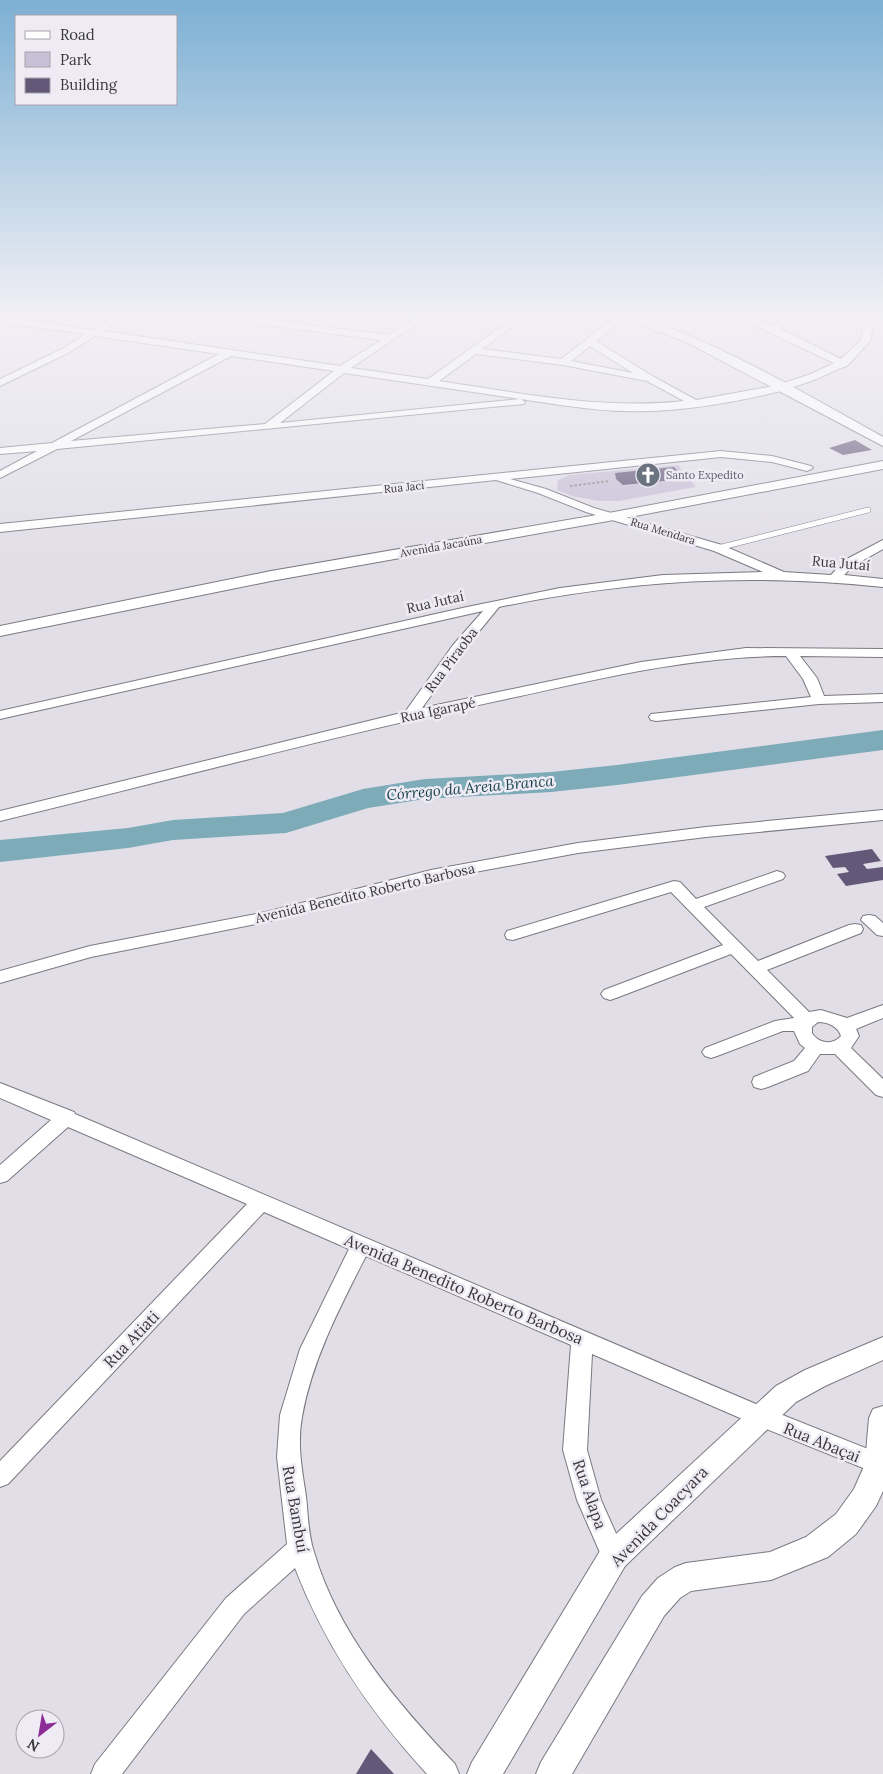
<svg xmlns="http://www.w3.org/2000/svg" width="883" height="1774" viewBox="0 0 883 1774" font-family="Lora,serif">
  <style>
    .green { fill: #c7c0d6 }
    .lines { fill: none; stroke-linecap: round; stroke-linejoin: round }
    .river { fill: #7dabb7; fill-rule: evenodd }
    .building { fill: #635878 }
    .service-casing { stroke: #7b7881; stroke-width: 6 }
    .minor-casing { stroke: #7b7881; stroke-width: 2 }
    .tertiary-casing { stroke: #7b7881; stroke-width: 2 }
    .path { stroke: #8e8c93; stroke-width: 2; stroke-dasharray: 2.5 2; stroke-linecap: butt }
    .service { stroke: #fff; stroke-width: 5 }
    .minor { fill: #fff; fill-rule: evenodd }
    .tertiary { fill: #fff; fill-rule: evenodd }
    .labels { text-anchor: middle; stroke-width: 5; stroke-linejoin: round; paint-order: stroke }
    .far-worship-label { font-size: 11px; fill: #5b616d; stroke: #eeebf5; text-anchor: start }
    .far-street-label { font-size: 11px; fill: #3a383c; stroke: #eeebf5 }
    .street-label { font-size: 14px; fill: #3a383c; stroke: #eeebf5 }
    .water-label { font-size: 15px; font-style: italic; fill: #19434d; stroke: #eeebf5 }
    .near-street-label { font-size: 16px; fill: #3a383c; stroke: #eeebf5 }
  </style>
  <rect width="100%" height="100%" fill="#e1dee8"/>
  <path class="green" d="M550 316H607L592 326 549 317Z
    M678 465 696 487 619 501H598L572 496 557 490 558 480 569 475Z"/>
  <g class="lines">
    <path class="river" d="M883 730V750L617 785 551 792 425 799 368 808 286 833 173 840 128 848 0 862V840L128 828 173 820 283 813 363 789 425 779 551 772 617 765Z"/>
  </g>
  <path class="building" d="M855 440 872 450 843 455 829 448Z
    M674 467 684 479 623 485 616 479 615 473Z
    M872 849 881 861 863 864 867 869 883 867V880L846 886 837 874 849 872 845 867 833 868 825 856Z
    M371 1749 394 1774H356Z"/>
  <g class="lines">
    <defs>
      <path id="service" d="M718 548 868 510"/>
      <path id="minor" d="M0 316 92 330 118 316H128L103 331 340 366 381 340 218 319 213 316H238L388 335 418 316H428L351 368 428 379 505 324 465 319 461 316H485L512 319 516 316H526L482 349 561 359 617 316H627L596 341 654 377 696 400 774 386 811 374 834 363 734 316H746L773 326 781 316H789L781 329 841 359 861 340 866 316H875L870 341 847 366C836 369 827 375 816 379 804 384 790 388 777 392 727 404 674 413 622 411 588 410 554 404 521 399L525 402 524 404 57 449 0 478V471L37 451 0 454V448L52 443 219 354 95 336 70 352 0 386V379L64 348 85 334 0 322ZM590 346 633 373 571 361ZM476 354 563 365 647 381 684 401C601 410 520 393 439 381ZM231 356 334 371 265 424 71 441ZM344 373 520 399 280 423Z
        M721 451 772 456 811 466 813 468 807 471 772 462 721 457 510 479 546 489 594 508 722 545 784 572 831 575 845 560 883 540V549L853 566 844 575 883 579V587C748 573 632 580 499 607L463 651 422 708 641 662 746 648 883 649V657L800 656 817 678 824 696 883 694V702L819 704 656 721 651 720 649 717 651 714 811 697 803 679 786 656C693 656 602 678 511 698 340 734 170 780 0 821V811L405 712 453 645 483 611 0 719V711L467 607 560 588 663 575 763 572 714 551 586 512 538 493 496 480 0 532V524Z
        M883 810V820L706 837 578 853 432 880 266 922 91 957 0 983V971L90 946 266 912 431 870 578 843 706 827Z
        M777 871 783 873 785 876 783 879 704 907 758 961 849 925 855 924 861 925 863 929 861 933 767 970 809 1012 821 1010 847 1018 883 1005V1018L856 1029 859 1036 851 1048 883 1079V1097L876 1095 835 1054H820L808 1071 768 1087 761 1089 754 1087 752 1082 754 1077 794 1061 805 1048 800 1044 794 1031H783L717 1056 711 1058 705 1056 702 1052 705 1048 775 1021 794 1018 731 954 616 998 610 1000 604 998 601 994 604 990 723 945 671 892 513 940 507 939 505 935 507 931 674 881 680 882 696 899ZM818 1022C827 1022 838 1026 841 1036 832 1046 818 1043 812 1033V1027Z
        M869 915 875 916 883 923V936L877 935 861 920 863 916Z
        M0 1083 74 1112 75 1114 770 1410 883 1455V1476L754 1424 592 1354 587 1450 601 1500 626 1556 623 1564 614 1567 605 1564 577 1500 563 1450 571 1345 366 1256C340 1307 312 1360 302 1417 297 1444 302 1470 306 1496 308 1514 308 1534 314 1552 338 1634 397 1703 455 1764L459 1774H427C370 1712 325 1646 295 1568L244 1614 122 1774H91L95 1764 226 1598 287 1544 277 1457 280 1415 300 1349 349 1249 264 1212 8 1484 0 1487V1461L247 1204 68 1127 7 1181 0 1183V1165L51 1120 0 1098Z"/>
      <path id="tertiary" d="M622 316C641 315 656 323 673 329 746 358 814 399 883 437V446L688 343 624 318Z
        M883 461V469L614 520 271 581 0 636V626L271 571 614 512Z
        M883 1337V1360L825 1386 796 1402 625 1566 503 1774H467L472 1762 603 1546 776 1386 805 1370Z
        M883 1406V1491L876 1506 856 1534 828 1557 771 1580 691 1591 680 1598 664 1616 572 1774H536L541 1762 642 1596 658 1578 675 1567 686 1563 770 1552 806 1537 836 1514 854 1489 865 1464 869 1418 873 1409Z"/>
    </defs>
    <use href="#service" class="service-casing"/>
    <use href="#minor" class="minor-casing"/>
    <use href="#tertiary" class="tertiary-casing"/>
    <path class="path" d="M570 486 610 481"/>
    <use href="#service" class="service"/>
    <use href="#minor" class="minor"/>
    <use href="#tertiary" class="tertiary"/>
  </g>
  <linearGradient id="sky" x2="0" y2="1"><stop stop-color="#7db0d4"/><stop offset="0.56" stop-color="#f2f0f5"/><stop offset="1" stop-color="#f2f0f5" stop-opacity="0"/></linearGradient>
  <rect width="883" height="564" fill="url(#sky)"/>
  <defs>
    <symbol id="church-disc" viewBox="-11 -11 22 22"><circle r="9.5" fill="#6b7280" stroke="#eeebf5"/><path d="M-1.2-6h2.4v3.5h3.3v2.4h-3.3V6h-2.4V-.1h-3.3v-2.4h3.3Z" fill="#fff"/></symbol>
  </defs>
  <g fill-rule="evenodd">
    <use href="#church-disc" x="634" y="461" width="28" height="28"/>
  </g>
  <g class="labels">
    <g class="far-worship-label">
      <text x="666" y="479">Santo Expedito</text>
    </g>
    <g class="far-street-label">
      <text transform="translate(404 487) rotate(-6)" y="4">Rua Jaci</text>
      <text transform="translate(663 531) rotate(17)" y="4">Rua Mendara</text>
      <text transform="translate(441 546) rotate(-10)" y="4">Avenida Jacaúna</text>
    </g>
    <g class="street-label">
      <text transform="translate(841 563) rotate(5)" y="5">Rua Jutaí</text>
      <text transform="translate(435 602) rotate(-13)" y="5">Rua Jutaí</text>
      <text transform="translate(451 660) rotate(-53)" y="5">Rua Piraoba</text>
      <text transform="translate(438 710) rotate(-12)" y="5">Rua Igarapé</text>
      <text transform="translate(365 893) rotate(-13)" y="5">Avenida Benedito Roberto Barbosa</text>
    </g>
    <g class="water-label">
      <text transform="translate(470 788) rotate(-5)" y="5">Córrego da Areia Branca</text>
    </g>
    <g class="near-street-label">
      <text transform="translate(464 1289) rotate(23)" y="6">Avenida Benedito Roberto Barbosa</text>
      <text transform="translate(131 1339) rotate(-46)" y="6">Rua Atiati</text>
      <text transform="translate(822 1442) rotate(22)" y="6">Rua Abaçai</text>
      <text transform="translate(590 1494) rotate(71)" y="6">Rua Alapa</text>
      <text transform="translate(296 1509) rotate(80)" y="6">Rua Bambuí</text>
      <text transform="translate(659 1516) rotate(-46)" y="6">Avenida Coacyara</text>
    </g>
  </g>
  <rect x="15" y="15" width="162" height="90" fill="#eeebf5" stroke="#a6a3ab"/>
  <rect x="25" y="31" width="25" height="8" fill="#ffffff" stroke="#a6a3ab"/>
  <text x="60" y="40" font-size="15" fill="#3a383c">Road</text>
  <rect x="25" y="52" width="25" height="15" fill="#c7c0d6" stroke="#a6a3ab"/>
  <text x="60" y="65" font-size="15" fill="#3a383c">Park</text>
  <rect x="25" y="78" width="25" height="15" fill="#635878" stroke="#a6a3ab"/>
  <text x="60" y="90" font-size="15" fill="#3a383c">Building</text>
  <g transform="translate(40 1734) rotate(211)"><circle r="24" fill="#eeebf5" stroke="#a6a3ab"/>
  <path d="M0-4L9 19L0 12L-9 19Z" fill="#8c2c96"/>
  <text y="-8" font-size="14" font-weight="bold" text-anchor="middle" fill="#3a383c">N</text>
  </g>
</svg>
